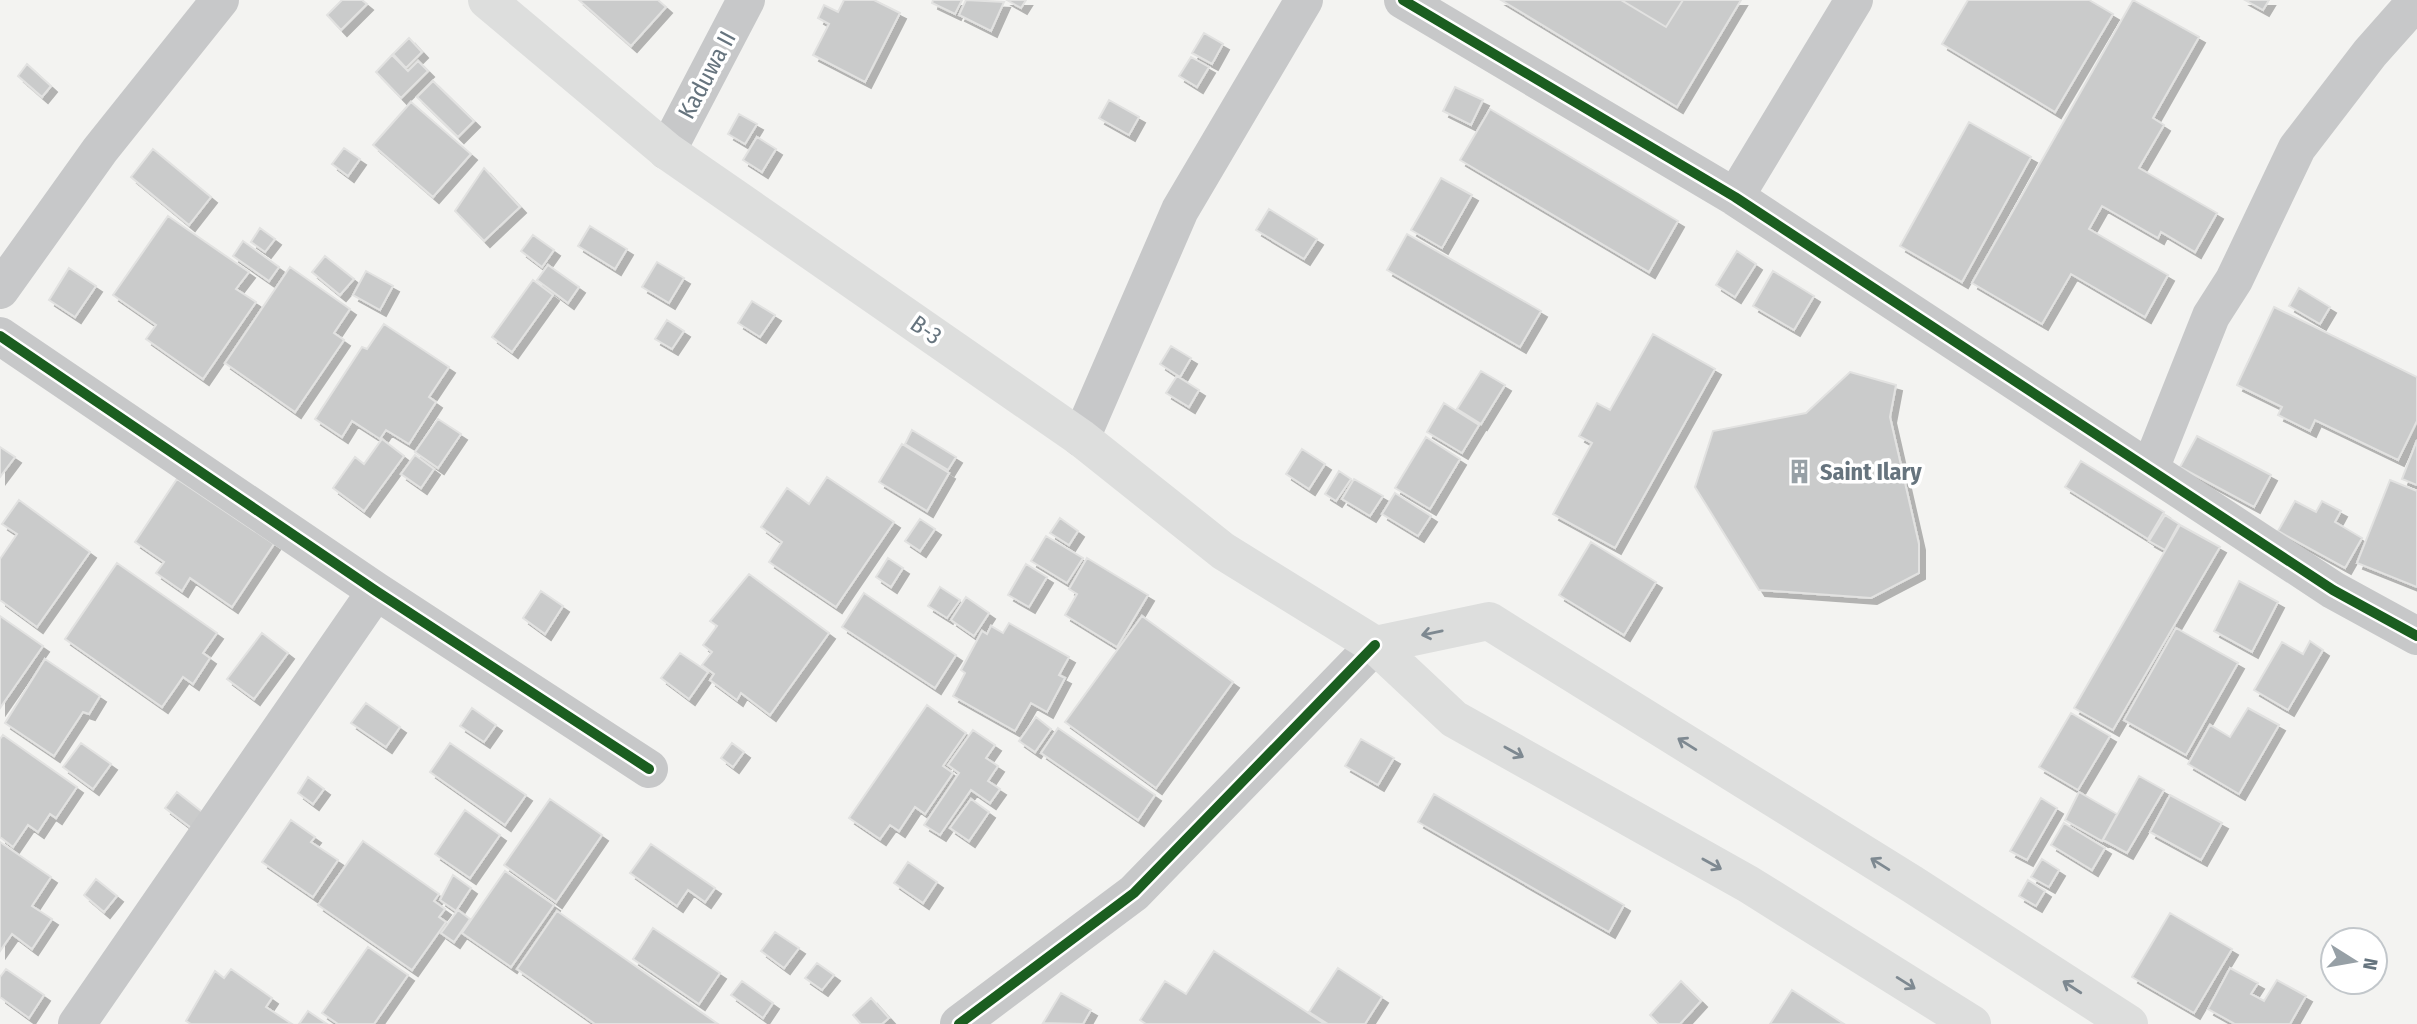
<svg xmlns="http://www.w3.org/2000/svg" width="2417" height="1024" viewBox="0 0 2417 1024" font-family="'Fira Sans Condensed',sans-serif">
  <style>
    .building { fill: #cacbcb; stroke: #e2e2e1; stroke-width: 2; filter: url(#shadow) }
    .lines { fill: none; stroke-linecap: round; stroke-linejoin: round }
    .minor { stroke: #c7c8c9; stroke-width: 38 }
    .major { stroke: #dddedd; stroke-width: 38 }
    .cycleway-casing { stroke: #fff; stroke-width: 15 }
    .cycleway { stroke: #1b5e20; stroke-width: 10 }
    .oneway { stroke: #7e8991 }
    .labels { text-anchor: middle; stroke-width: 7; stroke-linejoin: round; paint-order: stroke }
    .street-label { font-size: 24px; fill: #66747e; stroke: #fff }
    .poi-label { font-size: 24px; font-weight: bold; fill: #66747e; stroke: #fff; text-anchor: start }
  </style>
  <defs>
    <filter id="shadow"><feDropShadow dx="6" dy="6" stdDeviation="0" flood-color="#0004"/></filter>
  </defs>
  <rect width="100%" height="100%" fill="#f3f3f1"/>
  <path class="building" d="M342 0H362L367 4 341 30 327 15Z
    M579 0H658L666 7 631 46Z
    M844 0H874L900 13 865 82 813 55 829 24 818 18 824 5 838 12Z
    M933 0H962L955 14 932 3Z
    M966 0 1004 2 991 31 959 15Z
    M1007 0H1026L1021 8Z
    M1501 0H1621L1666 27 1683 0H1741L1677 107Z
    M1621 0H1683L1666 27Z
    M1968 0H2089L2113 14 2055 112 1942 44Z
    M2133 0 2199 37 2153 118 2164 125 2139 168 2217 213 2195 252 2161 232 2158 238 2102 206 2089 229 2168 275 2145 317 2071 274 2042 324 1972 283Z
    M2245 0H2269L2263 10Z
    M1204 33 1223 44 1212 64 1192 53Z
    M409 38 422 52 406 68 393 54Z
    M392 55 408 71 418 61 428 71 401 98 376 72Z
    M1191 57 1209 67 1197 87 1179 76Z
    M27 64 51 86 42 97 18 76Z
    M433 81 474 121 458 137 417 97Z
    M1455 87 1483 100 1471 125 1443 111Z
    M1109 100 1139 117 1129 135 1099 118Z
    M411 102 471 154 433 197 373 145Z
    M1490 109 1678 221 1649 272 1460 160Z
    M739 114 757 124 745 144 728 134Z
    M1969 122 2031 157 1962 282 1900 246Z
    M757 137 776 149 762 172 743 160Z
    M344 148 360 159 348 176 332 164Z
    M153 149 211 197 189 225 131 177Z
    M484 168 520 207 484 241 455 211Z
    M1441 178 1472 195 1442 248 1411 230Z
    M1269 209 1317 239 1304 259 1256 230Z
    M168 216 249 272 236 289 256 302 203 379 146 339 156 325 113 295Z
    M590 226 627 249 615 269 578 246Z
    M260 228 275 239 265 252 251 242Z
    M1407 234 1541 311 1520 347 1387 270Z
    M533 235 554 250 542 267 521 251Z
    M243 241 279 267 269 281 233 256Z
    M1737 251 1756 264 1735 297 1716 285Z
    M325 256 354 279 340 295 312 272Z
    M657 262 684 278 669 303 642 287Z
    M548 265 579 287 568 303 537 280Z
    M290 267 350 309 334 333 344 340 295 412 225 363Z
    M69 268 96 286 75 317 49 300Z
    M366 271 393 286 380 310 353 295Z
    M1773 271 1814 296 1794 330 1753 306Z
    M533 280 553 295 512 352 492 337Z
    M2299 288 2330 307 2320 324 2289 306Z
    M752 301 775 315 760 337 738 323Z
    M2274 307 2417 377V421L2398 460 2315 420 2310 431 2278 415 2282 407 2237 385Z
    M667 320 684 331 672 349 655 339Z
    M384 324 449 367 429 397 436 402 409 444 386 430 380 439 352 421 342 437 315 419 362 347 367 349Z
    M1653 334 1715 369 1615 548 1553 514 1592 443 1579 436 1597 403 1610 410Z
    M1171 346 1191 358 1180 377 1160 364Z
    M1481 371 1505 385 1481 424 1457 409Z
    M1850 372 1896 385 1890 417 1919 544V573L1871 598 1759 590 1695 487 1713 431 1806 413Z
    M1177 376 1199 390 1189 407 1166 393Z
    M1444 403 1479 425 1462 453 1427 432Z
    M438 419 461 434 438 468 415 452Z
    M912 430 956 457 948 470 905 444Z
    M2197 436 2271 475 2254 507 2180 467Z
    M1426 437 1460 459 1430 509 1395 488Z
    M382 439 404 456 364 511 333 488 355 457 364 464Z
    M2417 440V485L2402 479Z
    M902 444 949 473 927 511 879 482Z
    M0 447 15 457 0 477Z
    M1302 449 1325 464 1309 489 1286 474Z
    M415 455 434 469 421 488 401 474Z
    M2081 461 2164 512 2148 539 2065 487Z
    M1339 471 1351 479 1336 501 1325 494Z
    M827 477 894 522 836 607 769 562 782 542 761 527 787 488 809 504Z
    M177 479 274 544 232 607 190 578 182 591 156 573 164 562 135 542Z
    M1354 479 1383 496 1370 516 1342 499Z
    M2390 480 2417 491V587L2357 563Z
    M1395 493 1431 516 1418 536 1382 514Z
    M19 500 90 552 37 627 0 600V559L17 534 2 524Z
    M2295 501 2316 512 2322 501 2341 511 2335 522 2362 538 2345 568 2278 531Z
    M2165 515 2179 524 2165 550 2149 541Z
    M1060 518 1078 531 1069 545 1050 533Z
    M920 519 935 529 920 551 905 541Z
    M2180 525 2220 547 2113 730 2074 708Z
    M1046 536 1083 558 1067 583 1031 561Z
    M1591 542 1656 582 1624 635 1559 595Z
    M888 558 903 568 891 587 876 577Z
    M1087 558 1148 595 1117 647 1065 615 1077 594 1069 589Z
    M117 563 217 633 203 653 210 658 193 684 183 677 162 707 65 639Z
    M1026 564 1047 577 1029 607 1008 595Z
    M749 574 829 633 770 715 741 693 737 700 710 680 714 674 702 665 712 652 703 645 717 626 710 621Z
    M2239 581 2278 602 2252 652 2214 631Z
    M940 587 960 600 947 618 928 606Z
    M541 591 563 606 545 634 523 618Z
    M864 593 956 655 935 688 842 627Z
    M966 597 989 613 974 636 951 620Z
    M0 616 43 646 0 708Z
    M1142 616 1233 682 1156 788 1065 722Z
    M1009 623 1069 657 1059 675 1065 678 1047 712 1031 703 1015 731 953 696 965 673 961 670 982 631 987 634 991 626 1003 633Z
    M2176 628 2238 663 2186 755 2124 720Z
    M262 633 288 653 254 699 227 679Z
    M2310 641 2323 650 2288 710 2254 690 2282 642 2303 654Z
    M680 653 708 672 689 699 661 678Z
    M45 659 100 696 89 714 83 712 54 756 5 723Z
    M366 703 400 727 386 747 351 723Z
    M927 705 966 733 943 766 953 773 925 814 915 807 899 831 890 825 880 839 849 818Z
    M472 708 496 725 484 742 460 726Z
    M2248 708 2279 725 2239 794 2188 764 2210 725 2230 737Z
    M2071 713 2110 736 2078 790 2039 767Z
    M1036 717 1051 729 1035 752 1019 741Z
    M1058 728 1155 795 1138 820 1041 753Z
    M973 730 995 745 986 758 998 766 988 781 1000 789 990 803 971 790 940 835 924 825 959 773 948 765Z
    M3 735 77 787 56 818 50 814 38 832 28 825 13 847 0 837V739Z
    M1361 739 1394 758 1378 785 1345 766Z
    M81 743 111 764 93 789 63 767Z
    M450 743 526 795 505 825 430 772Z
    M732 743 744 752 733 767 721 758Z
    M2139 776 2164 790 2127 853 2103 840Z
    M308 777 324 789 313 804 298 793Z
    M177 792 206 815 194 830 165 808Z
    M2079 792 2117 814 2102 841 2065 820Z
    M1434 794 1624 905 1609 932 1418 822Z
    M2170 795 2222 823 2201 860 2150 832Z
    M2041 798 2057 808 2027 860 2010 851Z
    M550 799 602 835 556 902 504 865Z
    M971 799 989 812 969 841 950 828Z
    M465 810 500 835 470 878 435 854Z
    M291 820 315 837 311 842 338 860 313 897 262 862Z
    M2064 823 2105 848 2092 870 2051 845Z
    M363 841 439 894 434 901 445 909 439 917 446 922 412 970 318 905Z
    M0 842 51 877 32 906 52 919 32 949 12 934 0 951Z
    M651 844 715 888 705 902 688 890 677 906 630 873Z
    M2042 859 2059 870 2049 887 2031 877Z
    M908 862 937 882 923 903 894 883Z
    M505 871 554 905 511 967 462 933Z
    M453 875 471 888 456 911 440 900Z
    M96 879 117 896 104 912 84 895Z
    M2028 880 2045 891 2036 906 2019 896Z
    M458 910 470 919 454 942 441 933Z
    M557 911 718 1024H595L517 969Z
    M2170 913 2232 949 2194 1013 2132 977Z
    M653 928 720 973 699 1004 633 959Z
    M775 932 799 948 784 968 761 951Z
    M368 947 408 975 374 1024H338L322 1013Z
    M1214 951 1325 1024H1146L1140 1020 1165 981 1186 994Z
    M817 963 834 975 822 990 805 978Z
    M1338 968 1382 997 1365 1024H1328L1309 1012Z
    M2230 968 2258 983 2251 994 2264 1001 2277 980 2306 996 2290 1024H2235L2208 1009Z
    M6 969 44 995 29 1018 0 997V977Z
    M231 969 272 998 266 1007 292 1024H191L186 1021 215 971 224 978Z
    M742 981 773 1003 763 1018 731 995Z
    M1681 981 1701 1001 1680 1024H1659L1650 1015Z
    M1792 990 1844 1024H1770Z
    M1061 993 1091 1010 1083 1024 1043 1023Z
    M871 998 889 1018 882 1024H861L853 1015Z
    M308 1011 327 1024H299Z"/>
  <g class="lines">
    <path class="minor" d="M1403 0 1735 197 2333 590 2417 636
      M667 151 746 0
      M1735 197 1854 0
      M0 290 100 150 220 0
      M0 336 376 591 649 769
      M1081 438 1180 210 1304 0
      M2150 469 2211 316 2234 280 2297 148 2370 53 2417 0
      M77 1024 376 591
      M959 1024 1134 893 1375 645"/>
    <path class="major" d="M487 0 667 151 1081 438 1223 551 1375 645 1454 719 1748 884 1972 1024
      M1375 645 1489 621 1912 884 2129 1024"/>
    <defs>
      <path id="cycleway" d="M1403 0 1735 197 2333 590 2417 636
        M0 336 376 591 649 769
        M959 1024 1134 893 1375 645"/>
    </defs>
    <use href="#cycleway" class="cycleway-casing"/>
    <use href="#cycleway" class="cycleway"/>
  </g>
  <defs><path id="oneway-shaft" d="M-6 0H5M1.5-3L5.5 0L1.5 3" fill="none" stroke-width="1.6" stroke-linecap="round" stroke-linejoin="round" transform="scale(1.75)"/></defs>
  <g class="oneway">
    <use href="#oneway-shaft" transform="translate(1432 633) rotate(168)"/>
    <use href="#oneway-shaft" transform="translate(1687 744) rotate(-148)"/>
    <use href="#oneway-shaft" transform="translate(1514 752) rotate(29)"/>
    <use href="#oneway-shaft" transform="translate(1712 864) rotate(29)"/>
    <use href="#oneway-shaft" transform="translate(1880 864) rotate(-148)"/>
    <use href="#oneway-shaft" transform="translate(1906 983) rotate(32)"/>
    <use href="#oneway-shaft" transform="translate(2072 987) rotate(-147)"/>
  </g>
  <defs>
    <symbol id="building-bare" viewBox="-9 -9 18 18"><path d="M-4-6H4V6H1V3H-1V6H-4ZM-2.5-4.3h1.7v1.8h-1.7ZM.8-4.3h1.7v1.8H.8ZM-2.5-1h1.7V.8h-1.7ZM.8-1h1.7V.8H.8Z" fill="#97a0a6" stroke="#fff" stroke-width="2.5" paint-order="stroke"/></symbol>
  </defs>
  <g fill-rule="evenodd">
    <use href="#building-bare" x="1782" y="454" width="35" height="35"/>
  </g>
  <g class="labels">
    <g class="street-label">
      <text transform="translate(707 75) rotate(-62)" y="8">Kaduwa II</text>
      <text transform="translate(926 330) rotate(35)" y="8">B-3</text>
    </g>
    <g class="poi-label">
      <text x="1820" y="480">Saint Ilary</text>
    </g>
  </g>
  <g transform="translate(2354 961) rotate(101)"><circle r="33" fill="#ffffff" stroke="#c2c7cb" stroke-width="2"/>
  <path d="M0-5L12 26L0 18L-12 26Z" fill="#97a0a6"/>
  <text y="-10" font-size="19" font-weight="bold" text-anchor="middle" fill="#66747e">N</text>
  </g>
</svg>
